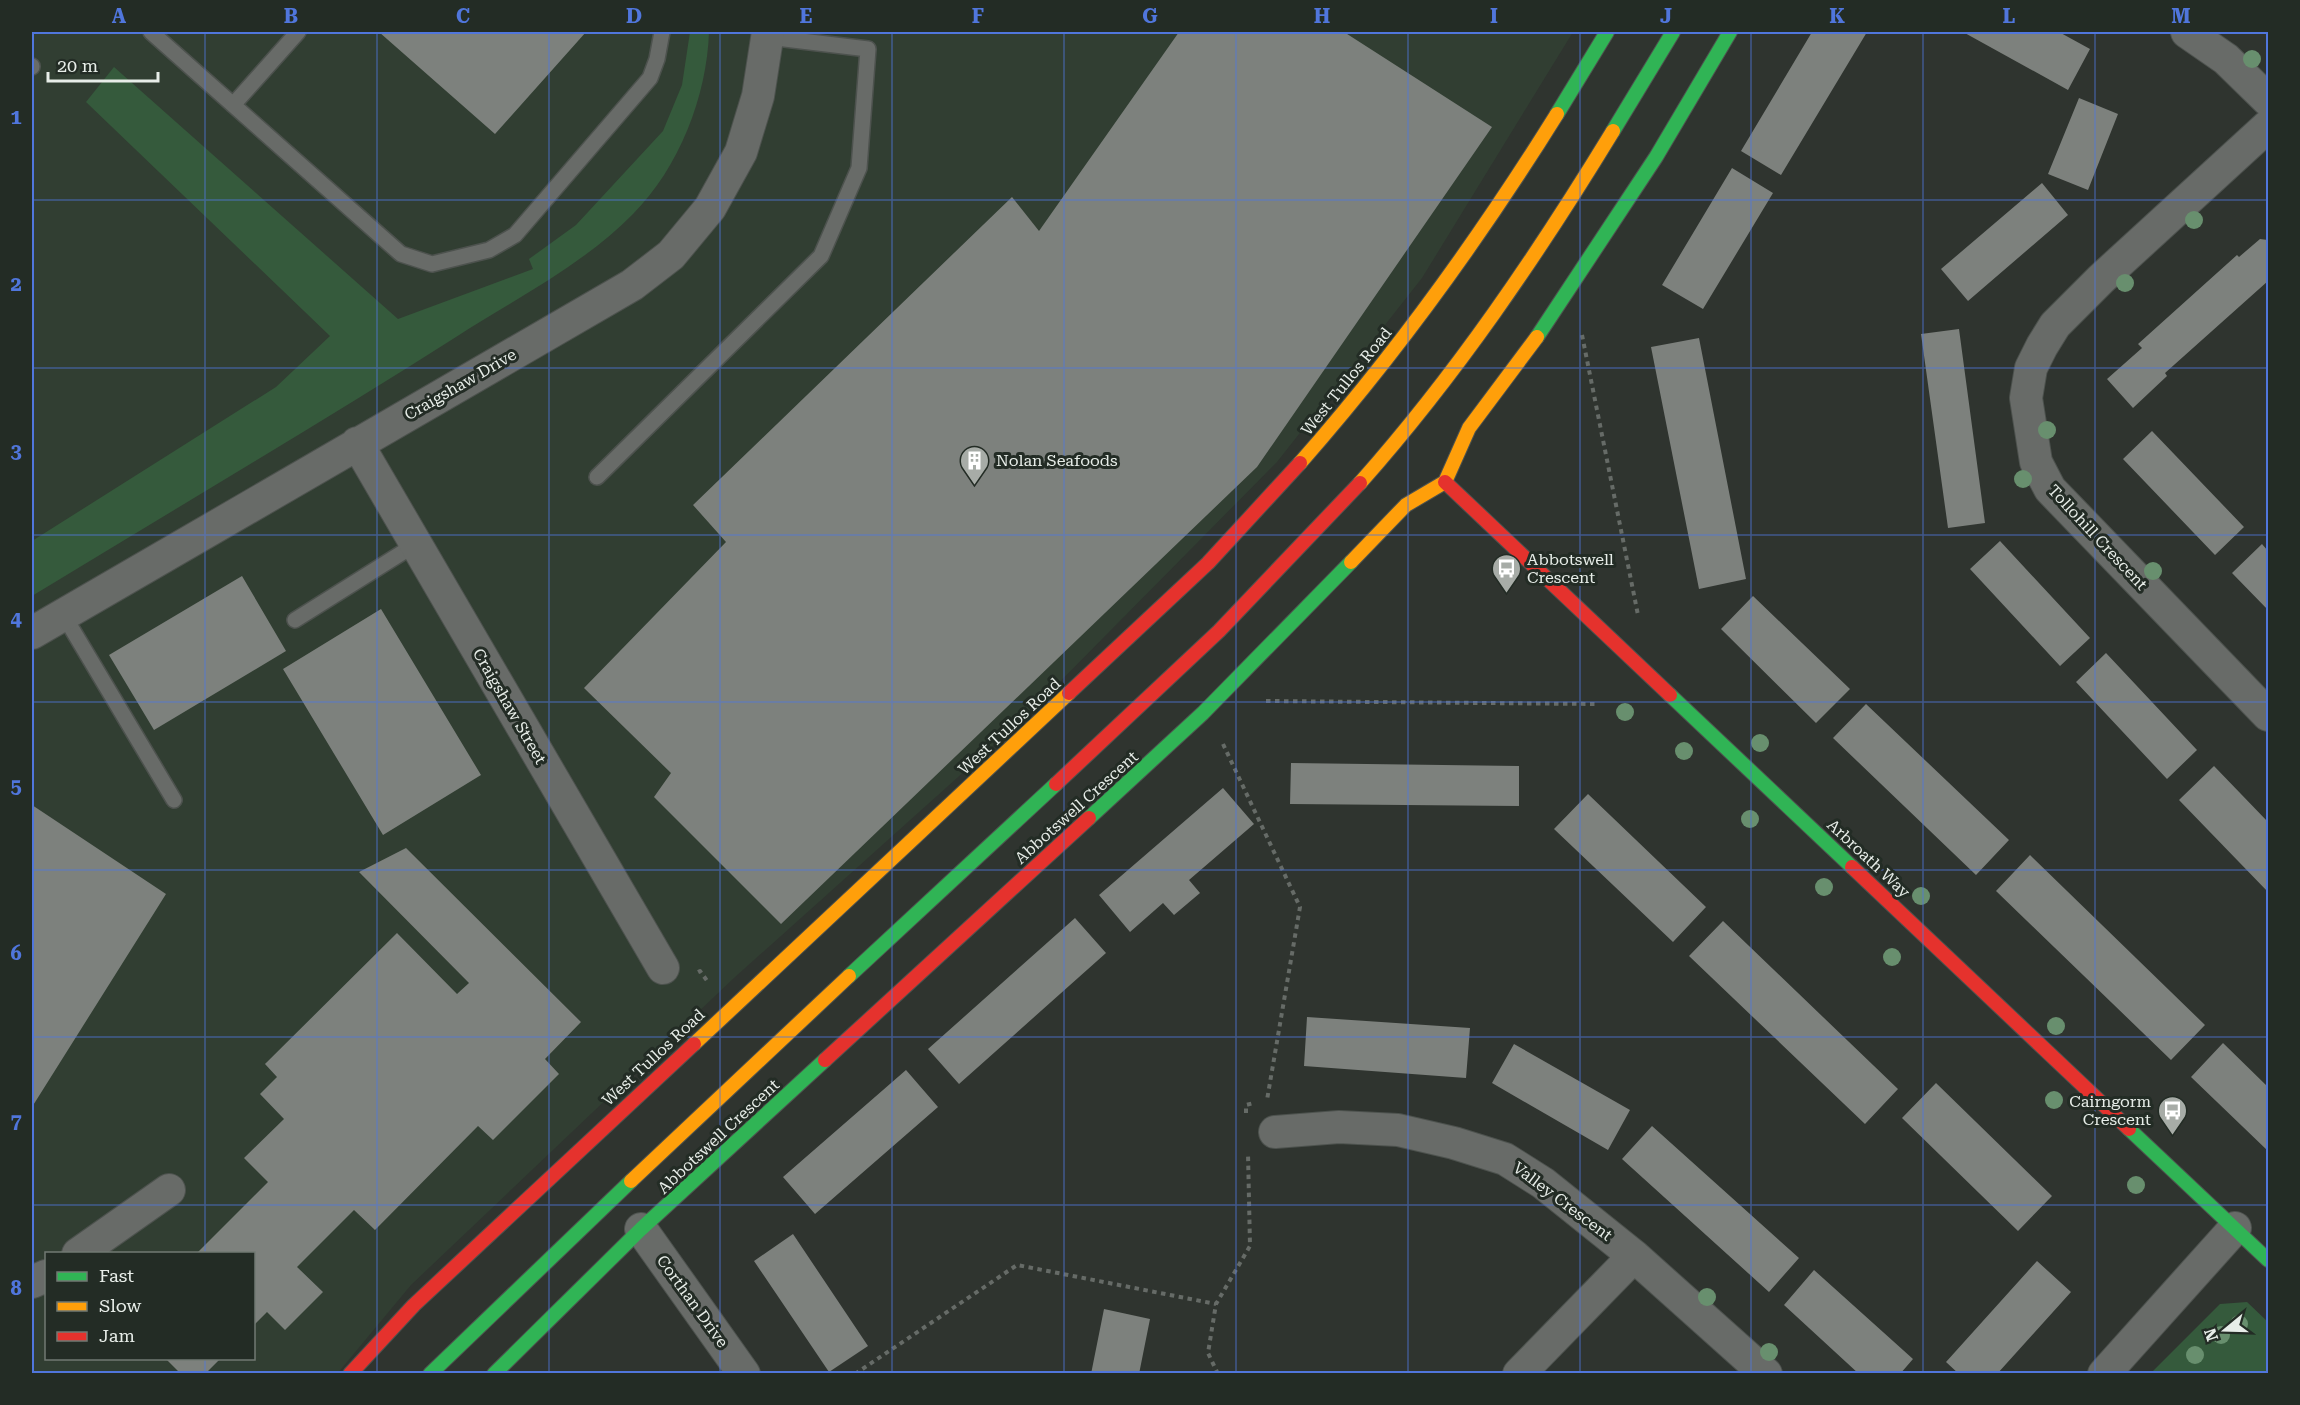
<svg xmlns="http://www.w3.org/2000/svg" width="2300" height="1405" viewBox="0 0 2300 1405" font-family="'Roboto Serif',serif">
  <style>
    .built { fill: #313e32; fill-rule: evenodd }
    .green { fill: #355a3c }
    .building { fill: #7d817d }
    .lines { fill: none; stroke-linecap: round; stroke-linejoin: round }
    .lane-casing { stroke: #4d524e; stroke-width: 18 }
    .street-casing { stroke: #4d524e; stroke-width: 34 }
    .fast-casing { stroke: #4d524e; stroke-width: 16 }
    .slow-casing { stroke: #4d524e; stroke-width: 16 }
    .jam-casing { stroke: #4d524e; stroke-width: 16 }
    .path { stroke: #666b67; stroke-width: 4; stroke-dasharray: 4.5 4.5; stroke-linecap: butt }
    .lane { stroke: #686b68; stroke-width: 15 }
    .street { stroke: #686b68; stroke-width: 32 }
    .fast { stroke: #30b455; stroke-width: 14 }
    .slow { stroke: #ff9f0a; stroke-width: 14 }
    .jam { stroke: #e5322d; stroke-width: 14 }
    .tree { fill: #688f6e }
    .grid { fill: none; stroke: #5076dc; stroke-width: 1.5; stroke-opacity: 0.55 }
    .labels { text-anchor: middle; stroke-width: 6; stroke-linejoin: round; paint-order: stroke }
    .street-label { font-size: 16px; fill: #e7ede8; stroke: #232c25 }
    .poi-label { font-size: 16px; fill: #e7ede8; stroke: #232c25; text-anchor: start }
    .neatline { fill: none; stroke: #5076dc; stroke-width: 2 }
    .grid-label { font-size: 20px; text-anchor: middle; font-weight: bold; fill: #5076dc }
  </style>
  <rect width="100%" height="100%" fill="#2f342f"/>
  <path class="built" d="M32 32H1573L1422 278 1277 462 1025 717 734 978 411 1285 337 1374 32 1373ZM46 1254H254V1358H46Z"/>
  <path class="green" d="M690 32H709C707 96 679 168 633 214 583 265 515 299 456 337 316 426 173 510 32 596V541L276 387 330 336 86 102 114 67 398 319 533 269 529 259 576 225 663 131 682 85Z
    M2247 1302 2268 1322V1373H2151L2220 1304Z"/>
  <path class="building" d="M379 32H586L495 134Z
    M1179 32H1344L1492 127 1257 467 781 924 654 797 671 773 584 688 726 542 693 505 1012 197 1039 231Z
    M1812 32H1867L1781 175 1741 151Z
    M1963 32H2059L2090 49 2068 90Z
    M2079 98 2118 114 2088 190 2048 174Z
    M1732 168 1773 193 1703 309 1662 285Z
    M2042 183 2068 215 1968 301 1941 269Z
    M2260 239 2268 240V281L2165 373 2167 376 2133 408 2107 379 2142 348 2138 344 2237 255 2239 257Z
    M1959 329 1985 523 1948 528 1921 334Z
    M1699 338 1746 579 1699 589 1651 347Z
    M2152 431 2244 527 2215 555 2123 459Z
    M2000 541 2090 638 2060 666 1970 569Z
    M2262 544 2268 551V610L2232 573Z
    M242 576 286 651 154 730 109 655Z
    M1753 596 1850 689 1816 723 1721 629Z
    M381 609 481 775 383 835 283 669Z
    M2106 653 2197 750 2167 779 2076 682Z
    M1866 704 2009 840 1976 875 1833 738Z
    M1291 763 1519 766V806L1290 804Z
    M2214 766 2268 822V892L2179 800Z
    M1223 788 1254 824 1189 880 1200 893 1174 915 1163 903 1130 932 1099 895Z
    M1588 794 1706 907 1673 942 1554 829Z
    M32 805 166 894 32 1107Z
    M406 848 581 1022 545 1059 559 1074 493 1140 478 1126 375 1230 354 1210 297 1267 323 1292 285 1330 267 1312 254 1325V1254H196L268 1182 244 1158 284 1119 260 1094 277 1077 265 1064 397 933 457 994 469 983 359 872Z
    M2030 855 2205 1025 2171 1060 1996 891Z
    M1075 918 1106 953 959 1084 928 1049Z
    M1723 921 1898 1089 1865 1124 1689 956Z
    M1307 1017 1470 1028 1466 1078 1304 1066Z
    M2223 1043 2268 1087V1151L2191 1077Z
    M1514 1044 1630 1110 1608 1150 1492 1083Z
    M906 1070 938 1107 815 1214 783 1177Z
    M1936 1083 2052 1196 2018 1231 1902 1118Z
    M1652 1126 1799 1258 1769 1292 1622 1159Z
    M793 1234 868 1346 829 1372 754 1261Z
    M2037 1261 2071 1292 1997 1374H1959L1946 1362Z
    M1814 1270 1913 1359 1900 1374H1859L1784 1305Z
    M1104 1309 1150 1319 1139 1374H1091Z
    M166 1359H220L205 1374H181Z"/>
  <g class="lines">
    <defs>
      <path id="lane" d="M151 32 401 254 432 264 489 250 515 235 650 78 657 59 662 32
        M32 66V67
        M233 105 298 32
        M597 477 821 256 859 168 868 49 768 37
        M63 614 174 800
        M295 620 416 544"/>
      <path id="street" d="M2187 32 2226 59 2268 100
        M2268 126 2101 279 2055 325 2042 346 2031 368 2026 398 2036 462 2050 489 2268 715
        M357 443 663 968
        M32 633 632 285 671 255 710 208 741 152 758 96 768 32
        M1275 1132 1339 1127 1398 1130 1454 1143 1505 1159 1543 1183 1634 1256 1766 1374
        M641 1229 744 1374
        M78 1254 169 1190
        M32 1282 46 1276
        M1519 1374 1634 1256
        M2104 1374 2235 1228"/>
      <path id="fast" d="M1557 114 1607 32
        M1613 131 1673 32
        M1537 337 1656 157 1730 32
        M1670 695 1852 867
        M1089 818 1203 713 1351 562
        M849 976 1056 784
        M2129 1129 2268 1260
        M430 1374 631 1181
        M494 1374 641 1229 825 1060"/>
      <path id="slow" d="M1300 463C1396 354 1481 236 1557 114
        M1360 483C1456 375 1538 254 1613 131
        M1351 562 1406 505 1445 482 1469 428 1537 337
        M694 1044 1069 693
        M631 1181 849 976"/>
      <path id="jam" d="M1445 482 1670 695
        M1069 693 1208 563 1300 463
        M1056 784 1219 631 1360 483
        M1852 867 2129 1129
        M825 1060 1089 818
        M350 1374 414 1305 694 1044"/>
    </defs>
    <use href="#lane" class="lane-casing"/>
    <use href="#street" class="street-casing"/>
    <use href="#fast" class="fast-casing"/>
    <use href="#slow" class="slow-casing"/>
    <use href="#jam" class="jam-casing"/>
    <path class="path" d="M1582 335 1638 615
      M1266 701 1595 704
      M1223 744 1300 907 1267 1100
      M698 972 700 971 708 982
      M1246 1113V1105L1254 1103
      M855 1374 1017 1265 1216 1304
      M1218 1374 1208 1353 1216 1304 1250 1246 1248 1153"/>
    <use href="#lane" class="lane"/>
    <use href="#street" class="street"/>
    <use href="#fast" class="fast"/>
    <use href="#slow" class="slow"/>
    <use href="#jam" class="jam"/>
  </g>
  <g class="tree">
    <circle cx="2252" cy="59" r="9"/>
    <circle cx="2194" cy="220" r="9"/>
    <circle cx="2125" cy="283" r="9"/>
    <circle cx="2047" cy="430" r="9"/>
    <circle cx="2023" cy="479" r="9"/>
    <circle cx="2153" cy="571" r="9"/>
    <circle cx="1625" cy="712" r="9"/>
    <circle cx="1760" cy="743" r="9"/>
    <circle cx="1684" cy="751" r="9"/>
    <circle cx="1750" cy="819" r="9"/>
    <circle cx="1824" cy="887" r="9"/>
    <circle cx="1921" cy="896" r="9"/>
    <circle cx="1892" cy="957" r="9"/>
    <circle cx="2056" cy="1026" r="9"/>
    <circle cx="2054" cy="1100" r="9"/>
    <circle cx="2136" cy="1185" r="9"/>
    <circle cx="1707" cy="1297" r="9"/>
    <circle cx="2239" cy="1324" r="9"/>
    <circle cx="2221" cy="1335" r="9"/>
    <circle cx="1769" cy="1352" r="9"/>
    <circle cx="2195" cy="1355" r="9"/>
  </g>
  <path class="grid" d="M205 32V1254M377 32V1374M549 32V1374M720 32V1374M892 32V1374M1064 32V1374M1236 32V1374M1408 32V1374M1580 32V1374M1751 32V1374M1923 32V1374M2095 32V1374M32 200H2268M32 368H2268M32 535H2268M32 702H2268M32 870H2268M32 1037H2268M32 1205H2268M205 1358V1374"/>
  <defs>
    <symbol id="building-pin" viewBox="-11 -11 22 30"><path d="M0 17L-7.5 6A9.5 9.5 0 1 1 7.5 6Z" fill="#a7aca7" stroke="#232c25"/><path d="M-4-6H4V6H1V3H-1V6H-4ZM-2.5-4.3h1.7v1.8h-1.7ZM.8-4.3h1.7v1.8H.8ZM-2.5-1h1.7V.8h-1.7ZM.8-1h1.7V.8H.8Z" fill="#fff"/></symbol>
    <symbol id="bus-pin" viewBox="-11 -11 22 30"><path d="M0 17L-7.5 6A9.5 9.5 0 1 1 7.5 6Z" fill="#a7aca7" stroke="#232c25"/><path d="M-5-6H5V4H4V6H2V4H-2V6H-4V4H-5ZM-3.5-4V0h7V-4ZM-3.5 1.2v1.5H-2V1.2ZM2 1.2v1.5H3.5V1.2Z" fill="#fff"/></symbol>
  </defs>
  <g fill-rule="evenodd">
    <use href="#building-pin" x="958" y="444" width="33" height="45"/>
    <use href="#bus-pin" x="1490" y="552" width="33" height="45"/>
    <use href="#bus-pin" x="2156" y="1094" width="33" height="45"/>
  </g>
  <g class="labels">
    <g class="street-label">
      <text transform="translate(1346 381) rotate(-51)" y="6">West Tullos Road</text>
      <text transform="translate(460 384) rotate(-30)" y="6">Craigshaw Drive</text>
      <text transform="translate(2098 537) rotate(47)" y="6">Tollohill Crescent</text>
      <text transform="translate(510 706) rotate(60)" y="6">Craigshaw Street</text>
      <text transform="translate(1009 726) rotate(-43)" y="6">West Tullos Road</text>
      <text transform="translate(1076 807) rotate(-42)" y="6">Abbotswell Crescent</text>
      <text transform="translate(1869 858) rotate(43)" y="6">Arbroath Way</text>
      <text transform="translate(653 1057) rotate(-43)" y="6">West Tullos Road</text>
      <text transform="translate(718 1136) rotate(-43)" y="6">Abbotswell Crescent</text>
      <text transform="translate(1563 1201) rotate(37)" y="6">Valley Crescent</text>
      <text transform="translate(693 1301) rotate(54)" y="6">Corthan Drive</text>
    </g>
    <g class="poi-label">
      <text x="996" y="466">Nolan Seafoods</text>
      <text x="1527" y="565">Abbotswell<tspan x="1527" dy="18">Crescent</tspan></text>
      <text x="2151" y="1107" text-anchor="end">Cairngorm<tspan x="2151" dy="18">Crescent</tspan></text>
    </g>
  </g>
  <rect width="2300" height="1405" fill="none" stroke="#232c25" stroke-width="66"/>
  <rect x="45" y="1252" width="210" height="108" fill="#232c25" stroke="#717973" stroke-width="1.5"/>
  <rect x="57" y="1272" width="30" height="9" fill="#30b455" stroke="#717973" stroke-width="1.5"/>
  <text x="99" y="1282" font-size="18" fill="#e7ede8">Fast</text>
  <rect x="57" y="1302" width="30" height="9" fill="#ff9f0a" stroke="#717973" stroke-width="1.5"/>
  <text x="99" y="1312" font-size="18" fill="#e7ede8">Slow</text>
  <rect x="57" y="1332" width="30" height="9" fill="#e5322d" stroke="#717973" stroke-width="1.5"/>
  <text x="99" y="1342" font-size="18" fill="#e7ede8">Jam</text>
  <g transform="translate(2225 1330) rotate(251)" stroke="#232c25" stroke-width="4.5" paint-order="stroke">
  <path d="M0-4.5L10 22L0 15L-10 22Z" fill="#e7ede8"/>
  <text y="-9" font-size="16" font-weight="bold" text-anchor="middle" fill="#e7ede8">N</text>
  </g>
  <path d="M48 72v9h110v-9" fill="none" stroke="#e7ede8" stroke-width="3"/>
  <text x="57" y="72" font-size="18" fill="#e7ede8" stroke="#232c25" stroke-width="4.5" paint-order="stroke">20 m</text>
  <rect x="33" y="33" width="2234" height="1339" class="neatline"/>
  <g class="grid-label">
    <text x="119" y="23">A</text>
    <text x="291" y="23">B</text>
    <text x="463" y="23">C</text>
    <text x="634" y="23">D</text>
    <text x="806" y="23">E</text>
    <text x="978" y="23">F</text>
    <text x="1150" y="23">G</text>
    <text x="1322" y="23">H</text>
    <text x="1494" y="23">I</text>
    <text x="1666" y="23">J</text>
    <text x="1837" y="23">K</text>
    <text x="2009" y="23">L</text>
    <text x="2181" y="23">M</text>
    <text x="16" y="124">1</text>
    <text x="16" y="291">2</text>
    <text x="16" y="458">3</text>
    <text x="16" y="626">4</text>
    <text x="16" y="793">5</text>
    <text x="16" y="960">6</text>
    <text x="16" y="1128">7</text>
    <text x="16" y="1295">8</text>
  </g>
</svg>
